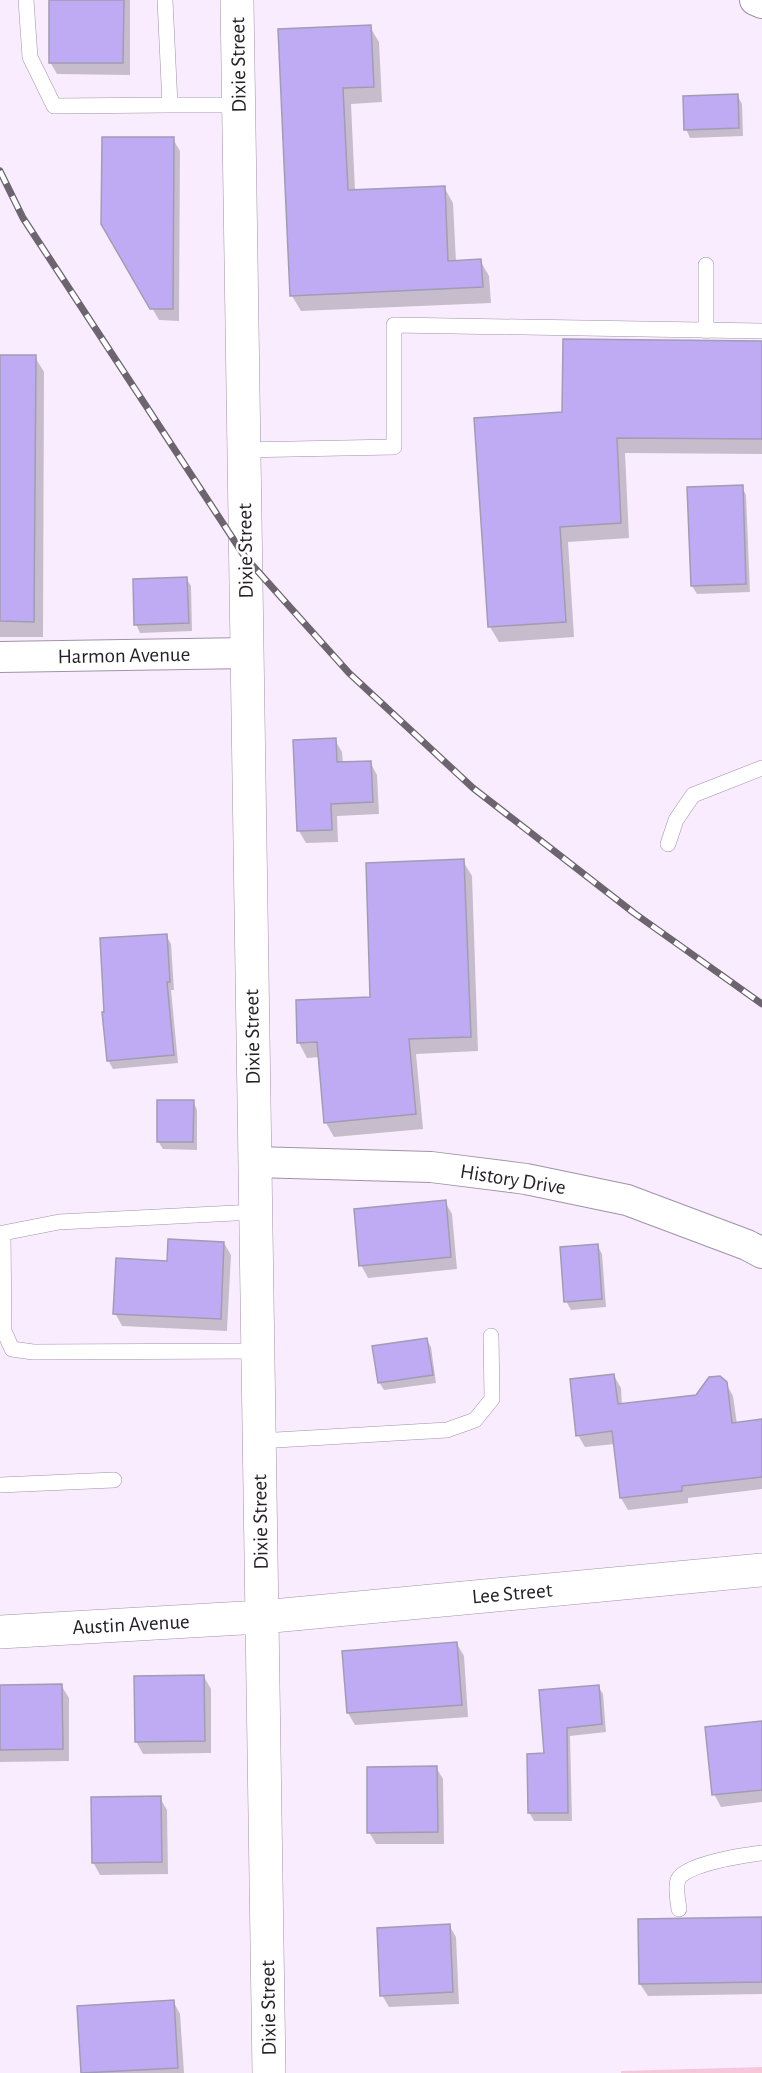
<svg xmlns="http://www.w3.org/2000/svg" width="762" height="2073" viewBox="0 0 762 2073" font-family="'Alegreya Sans',sans-serif">
  <style>
    .green { fill: #f6c7d8 }
    .shadow { fill: #0003 }
    .building { fill: #bfabf4; stroke: #a19cb3; stroke-width: 1.5 }
    .lines { fill: none; stroke-linecap: round; stroke-linejoin: round }
    .service-casing { stroke: #a192a7; stroke-width: 16 }
    .minor-casing { stroke: #a192a7; stroke-width: 32 }
    .tertiary-casing { stroke: #a192a7; stroke-width: 34 }
    .service { stroke: #fff; stroke-width: 15 }
    .minor { stroke: #fff; stroke-width: 30 }
    .tertiary { stroke: #fff; stroke-width: 33 }
    .rail-casing { stroke: #6c646f; stroke-width: 7 }
    .rail { stroke: #fff; stroke-width: 4.5; stroke-dasharray: 14; stroke-linecap: butt }
    .labels { text-anchor: middle; stroke-width: 5; stroke-linejoin: round; paint-order: stroke }
    .street-label { font-size: 21px; fill: #262129; stroke: #fff }
  </style>
  <rect width="100%" height="100%" fill="#f9ecfe"/>
  <path class="green" d="M762 2067V2073H621V2071Z"/>
  <path class="shadow" d="M50 0H130V75L57 74 50 62Z
    M370 27 379 42 382 102 351 104 355 191 444 187 453 203 456 262 480 260 489 276 491 303 301 311 292 296 280 31Z
    M737 95 742 104 743 136 690 138 686 129Z
    M173 139 180 151 179 321 159 320 103 223Z
    M762 343V454L625 453 629 538 568 542 574 637 499 642 490 627 563 413Z
    M0 357H35L44 372 43 637H0Z
    M742 487 746 495 750 592 697 594 692 586Z
    M186 578 191 586 192 631 140 633 136 624Z
    M335 740 342 752 343 763 370 762 377 775 379 814 337 816 338 842 306 843 299 831 295 741Z
    M463 861 472 876 478 1051 416 1054 423 1129 334 1137 326 1123 320 1057 307 1058 299 1043 372 999Z
    M166 935 171 944 174 990H171L178 1063 113 1069 108 1060Z
    M193 1101 197 1110V1150L163 1149 158 1141Z
    M445 1202 452 1214 457 1269 368 1278 361 1265Z
    M224 1243 231 1255 227 1331 122 1326 115 1313Z
    M597 1245 602 1254 606 1307 571 1310 566 1301Z
    M426 1339 431 1347 436 1383 384 1390 379 1382Z
    M614 1376 621 1388 622 1405 697 1396 726 1383 733 1396 737 1424 762 1421V1489L688 1498V1503L628 1510 621 1498 615 1444 585 1447 578 1435Z
    M457 1644 464 1656 468 1717 355 1725 348 1713Z
    M204 1677 211 1689V1753L143 1754 136 1741Z
    M61 1685 69 1698V1761L0 1762V1686Z
    M598 1686 603 1694 606 1732 570 1736 572 1821H534L529 1812 546 1755Z
    M762 1722V1802L721 1807 714 1794Z
    M436 1767 443 1779 444 1844H376L369 1832Z
    M160 1798 167 1810 168 1874 100 1875 93 1862Z
    M762 1918V1994L648 1996 640 1984Z
    M449 1925 456 1937 459 2004 389 2007 382 1995Z
    M173 2001 180 2014 184 2073H83L78 2007Z"/>
  <path class="building" d="M49 0H124L123 63H49Z
    M371 25 374 87 343 88 348 190 445 186 448 261 481 259 483 287 290 296 278 29Z
    M738 94 739 128 684 130 683 96Z
    M102 137H174L173 309H150L101 224Z
    M563 339 762 341V439L617 438 621 523 560 527 566 622 488 627 474 418 562 412Z
    M0 355H36L34 622 0 621Z
    M743 485 746 584 691 586 687 487Z
    M187 577 189 623 134 625 133 579Z
    M336 738 337 762 371 761 373 802 331 804 332 830 297 831 293 740Z
    M464 859 471 1037 409 1039 416 1114 324 1123 317 1042 297 1043 296 1000 370 997 366 863Z
    M167 934 170 982H167L174 1055 107 1061 102 1012H104L100 938Z
    M157 1100H194L193 1142H157Z
    M446 1200 451 1257 359 1266 354 1209Z
    M168 1239 224 1242 221 1319 113 1314 116 1258 167 1261Z
    M598 1244 602 1299 564 1302 560 1247Z
    M427 1338 433 1375 378 1383 372 1346Z
    M614 1374 618 1404 696 1395 709 1377 720 1376 727 1382 732 1423 762 1419V1477L682 1486V1491L620 1498 612 1431 576 1436 570 1379Z
    M457 1642 462 1705 347 1713 342 1651Z
    M204 1675 205 1741 135 1742 134 1676Z
    M62 1684 63 1749 0 1750V1685Z
    M599 1685 602 1724 567 1728 568 1813H528L527 1754 544 1753 539 1690Z
    M762 1721V1790L712 1795 705 1727Z
    M437 1766 438 1832 367 1833V1767Z
    M161 1796 162 1862 92 1863 91 1797Z
    M762 1917V1982L639 1984 638 1919Z
    M450 1924 453 1992 380 1996 377 1928Z
    M174 2000 178 2068 81 2073 77 2006Z"/>
  <g class="lines">
    <defs>
      <path id="service" d="M26 0 30 57 54 106 170 105
        M165 0 170 105H238
        M706 265V331
        M243 450 394 447V325L762 331
        M668 844 676 820 693 795 762 768
        M255 1212 59 1222 3 1233 4 1331 12 1349 33 1352 257 1351
        M259 1441 447 1430 475 1420 492 1399 491 1336
        M0 1485 114 1480
        M679 1909C678 1901 675 1888 678 1880 684 1864 745 1855 762 1853"/>
      <path id="minor" d="M755 0 762 3
        M0 657 248 653
        M254 1162 431 1167 526 1179 627 1200 747 1245 762 1253"/>
      <path id="tertiary" d="M237 0 269 2073
        M0 1632 262 1617 762 1570"/>
    </defs>
    <use href="#service" class="service-casing"/>
    <use href="#minor" class="minor-casing"/>
    <use href="#tertiary" class="tertiary-casing"/>
    <use href="#service" class="service"/>
    <use href="#minor" class="minor"/>
    <use href="#tertiary" class="tertiary"/>
    <defs>
      <path id="rail" d="M0 171 23 218 245 557 349 673 473 788 634 913 762 1004"/>
    </defs>
    <use href="#rail" class="rail-casing"/>
    <use href="#rail" class="rail"/>
  </g>
  <g class="labels">
    <g class="street-label">
      <text transform="translate(238 65) rotate(-91)" y="7">Dixie Street</text>
      <text transform="translate(245 551) rotate(-91)" y="7">Dixie Street</text>
      <text transform="translate(124 655) rotate(-1)" y="7">Harmon Avenue</text>
      <text transform="translate(252 1037) rotate(-91)" y="7">Dixie Street</text>
      <text transform="translate(513 1179) rotate(9)" y="7">History Drive</text>
      <text transform="translate(260 1522) rotate(-91)" y="7">Dixie Street</text>
      <text transform="translate(512 1593) rotate(-5)" y="7">Lee Street</text>
      <text transform="translate(131 1624) rotate(-3)" y="7">Austin Avenue</text>
      <text transform="translate(268 2008) rotate(-91)" y="7">Dixie Street</text>
    </g>
  </g>
</svg>
